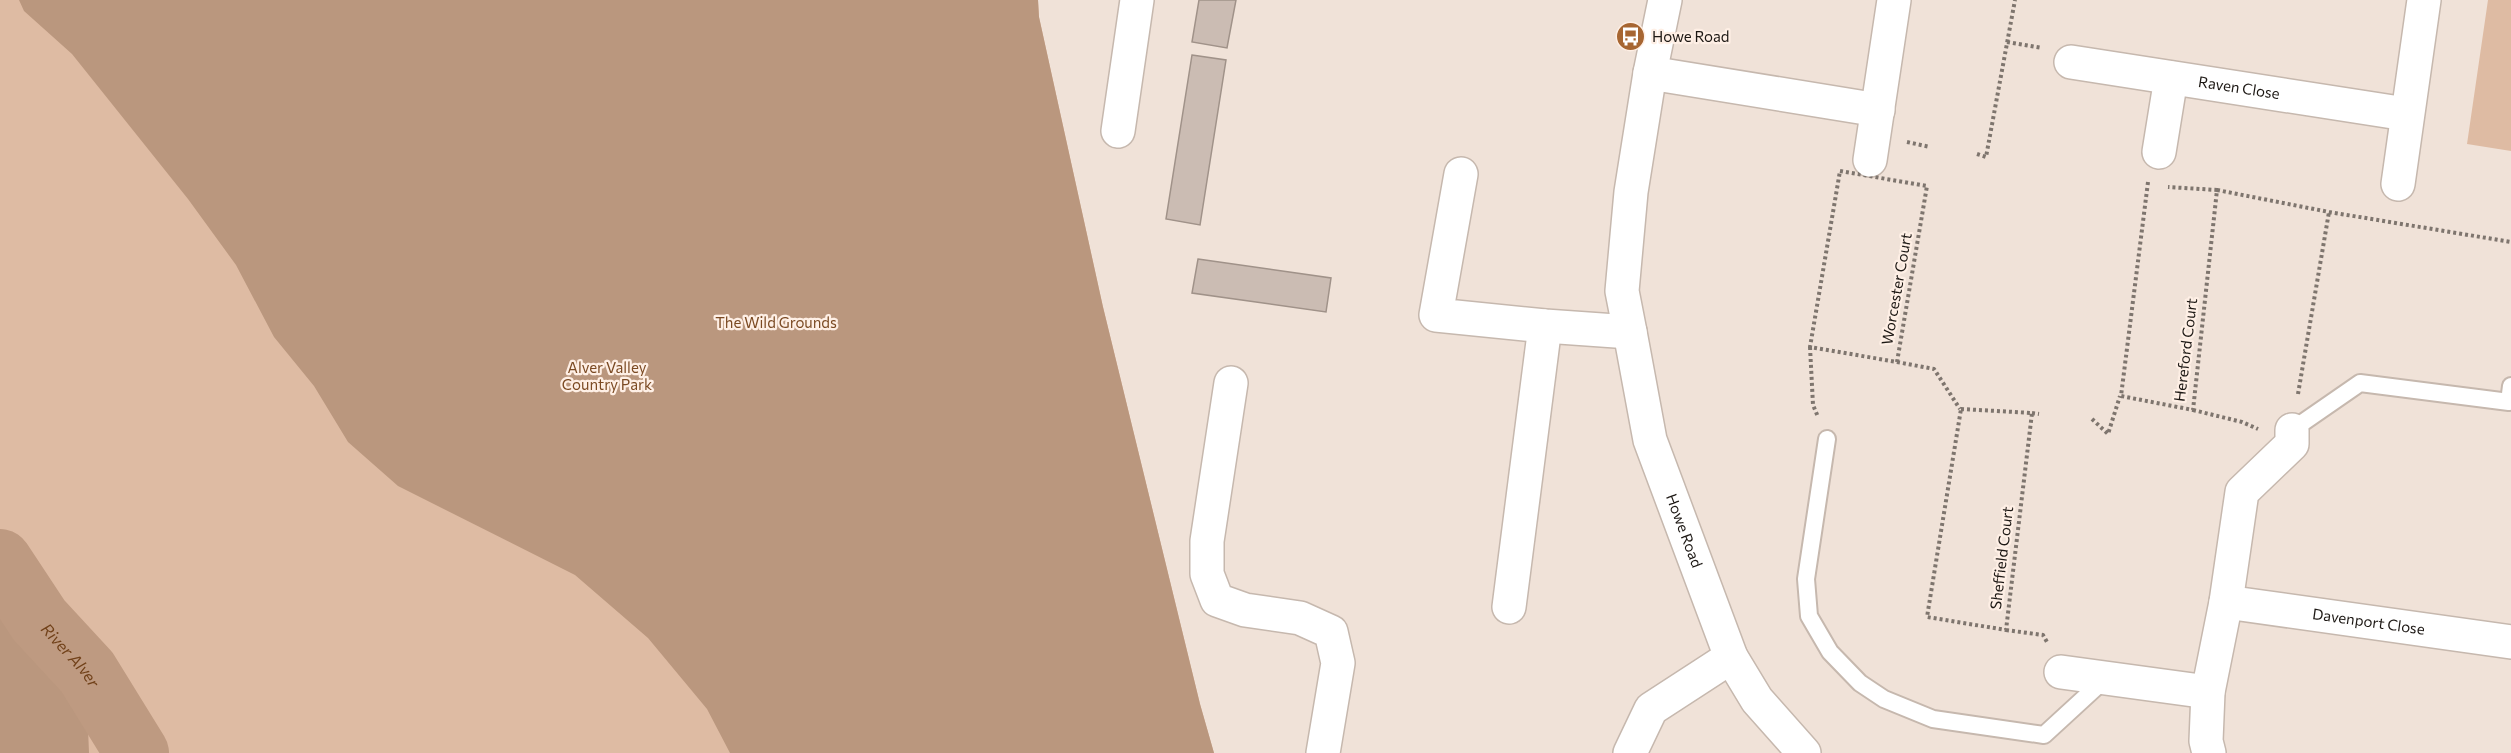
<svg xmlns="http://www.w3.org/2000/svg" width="2511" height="753" viewBox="0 0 2511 753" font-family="Commissioner,sans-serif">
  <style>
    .green { fill: #debba3 }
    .forest { fill: #ba977e }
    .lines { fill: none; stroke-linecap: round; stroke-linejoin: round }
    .river { stroke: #be9a81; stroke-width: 64 }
    .building { fill: #cbbcb3; stroke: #a09289; stroke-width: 1.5 }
    .lane-casing { stroke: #c6b8ae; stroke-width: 20 }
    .street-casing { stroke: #c6b8ae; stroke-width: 36 }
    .path { stroke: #7e756e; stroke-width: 4; stroke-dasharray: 3 3; stroke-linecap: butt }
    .lane { stroke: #fff; stroke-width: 16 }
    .street { stroke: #fff; stroke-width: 33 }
    .labels { text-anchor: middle; stroke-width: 4.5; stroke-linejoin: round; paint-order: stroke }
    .poi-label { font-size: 15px; fill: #1d1814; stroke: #feefe5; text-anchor: start }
    .street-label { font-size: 15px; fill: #1d1814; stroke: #feefe5 }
    .park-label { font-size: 15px; fill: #7b4a23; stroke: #feefe5 }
    .water-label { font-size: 16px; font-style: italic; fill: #714119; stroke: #feefe5 }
  </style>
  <rect width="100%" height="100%" fill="#f0e2d8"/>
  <path class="green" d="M0 0H1038L1039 17 1103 307 1200 704 1214 753H0Z
    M2488 0H2511V151L2467 144Z"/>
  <path class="forest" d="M19 0H1038L1039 17 1103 307 1200 704 1214 753H730L707 709 648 638 575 575 398 486 348 442 314 386 274 337 236 265 188 199 72 54 24 11Z
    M0 595 88 728 89 753H0Z"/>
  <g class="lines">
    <path class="river" id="s1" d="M0 561 39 620 87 672 137 753"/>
  </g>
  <path class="building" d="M1199 0H1236L1227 48 1192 42Z
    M1192 55 1226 60 1200 225 1166 219Z
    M1198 259 1331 278 1326 312 1192 293Z"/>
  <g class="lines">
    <defs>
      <path id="lane" d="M2292 430 2360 383 2509 402 2511 386
        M1827 439 1806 579 1809 616 1830 652 1860 683 1884 699 1933 719 2044 735 2105 679"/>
      <g id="street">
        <path id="s2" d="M1665 0 1650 73 1631 192 1622 291 1630 332 1650 440 1731 657 1757 700 1804 753"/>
        <path id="s3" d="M2071 62 2406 114"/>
        <path d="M1650 73 1878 110"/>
        <path d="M1118 131 1137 0"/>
        <path d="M2159 152 2171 78"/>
        <path d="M1870 160 1894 0"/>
        <path d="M1461 174 1436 315 1545 326 1630 332"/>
        <path d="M2398 184 2424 0"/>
        <path d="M1231 383 1207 541V574L1217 600 1245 610 1300 618 1331 632 1338 663 1323 753"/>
        <path id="s4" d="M2226 602 2511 642"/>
        <path d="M1509 607 1545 326"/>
        <path d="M2061 672 2208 692"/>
        <path d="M1630 753 1651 709 1731 657"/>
        <path d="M2209 753 2206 741 2208 692 2226 602 2242 492 2292 444V430"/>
      </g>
    </defs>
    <use href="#lane" class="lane-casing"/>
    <use href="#street" class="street-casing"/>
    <path class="path" d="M2007 42 2042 48
      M1907 142 1930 147
      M1977 154 1986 157 2015 0
      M1840 171 1927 186 1897 362 1810 347Z
      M2148 182 2121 396 2193 410 2217 190 2168 187
      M2217 190 2329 212 2511 242
      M1810 347 1813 405 1818 417
      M1897 362 1934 369 1960 409
      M2298 394 2329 212
      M1961 409 2032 413 2006 630 1927 617Z
      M2193 410 2242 422 2258 429
      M2032 413 2039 414
      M2092 419 2108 434 2120 396
      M2006 630 2043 635 2047 642"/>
    <use href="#lane" class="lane"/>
    <use href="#street" class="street"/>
  </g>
  <defs>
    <symbol id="bus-disc" viewBox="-11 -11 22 22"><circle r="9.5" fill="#a76632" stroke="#feefe5"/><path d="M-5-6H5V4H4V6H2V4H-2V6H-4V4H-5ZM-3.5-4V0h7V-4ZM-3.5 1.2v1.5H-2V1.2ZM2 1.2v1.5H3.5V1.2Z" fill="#fff"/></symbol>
  </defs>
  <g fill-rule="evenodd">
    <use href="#bus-disc" x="1614" y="20" width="33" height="33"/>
  </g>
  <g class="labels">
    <g class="poi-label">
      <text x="1652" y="42">Howe Road</text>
    </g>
    <g class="street-label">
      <text dy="5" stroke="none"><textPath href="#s3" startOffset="170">Raven Close</textPath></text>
      <text transform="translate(1897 289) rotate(-80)" y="5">Worcester Court</text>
      <text transform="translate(2186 350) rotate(-83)" y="5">Hereford Court</text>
      <text dy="5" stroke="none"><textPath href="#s2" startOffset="543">Howe Road</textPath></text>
      <text transform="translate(2002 558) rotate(-83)" y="5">Sheffield Court</text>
      <text dy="5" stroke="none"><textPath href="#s4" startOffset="144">Davenport Close</textPath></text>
    </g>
    <g class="park-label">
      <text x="776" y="328">The Wild Grounds</text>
      <text x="607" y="373">Alver Valley<tspan x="607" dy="17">Country Park</tspan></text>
    </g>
    <g class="water-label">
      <text dy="6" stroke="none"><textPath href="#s1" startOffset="118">River Alver</textPath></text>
    </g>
  </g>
</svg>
